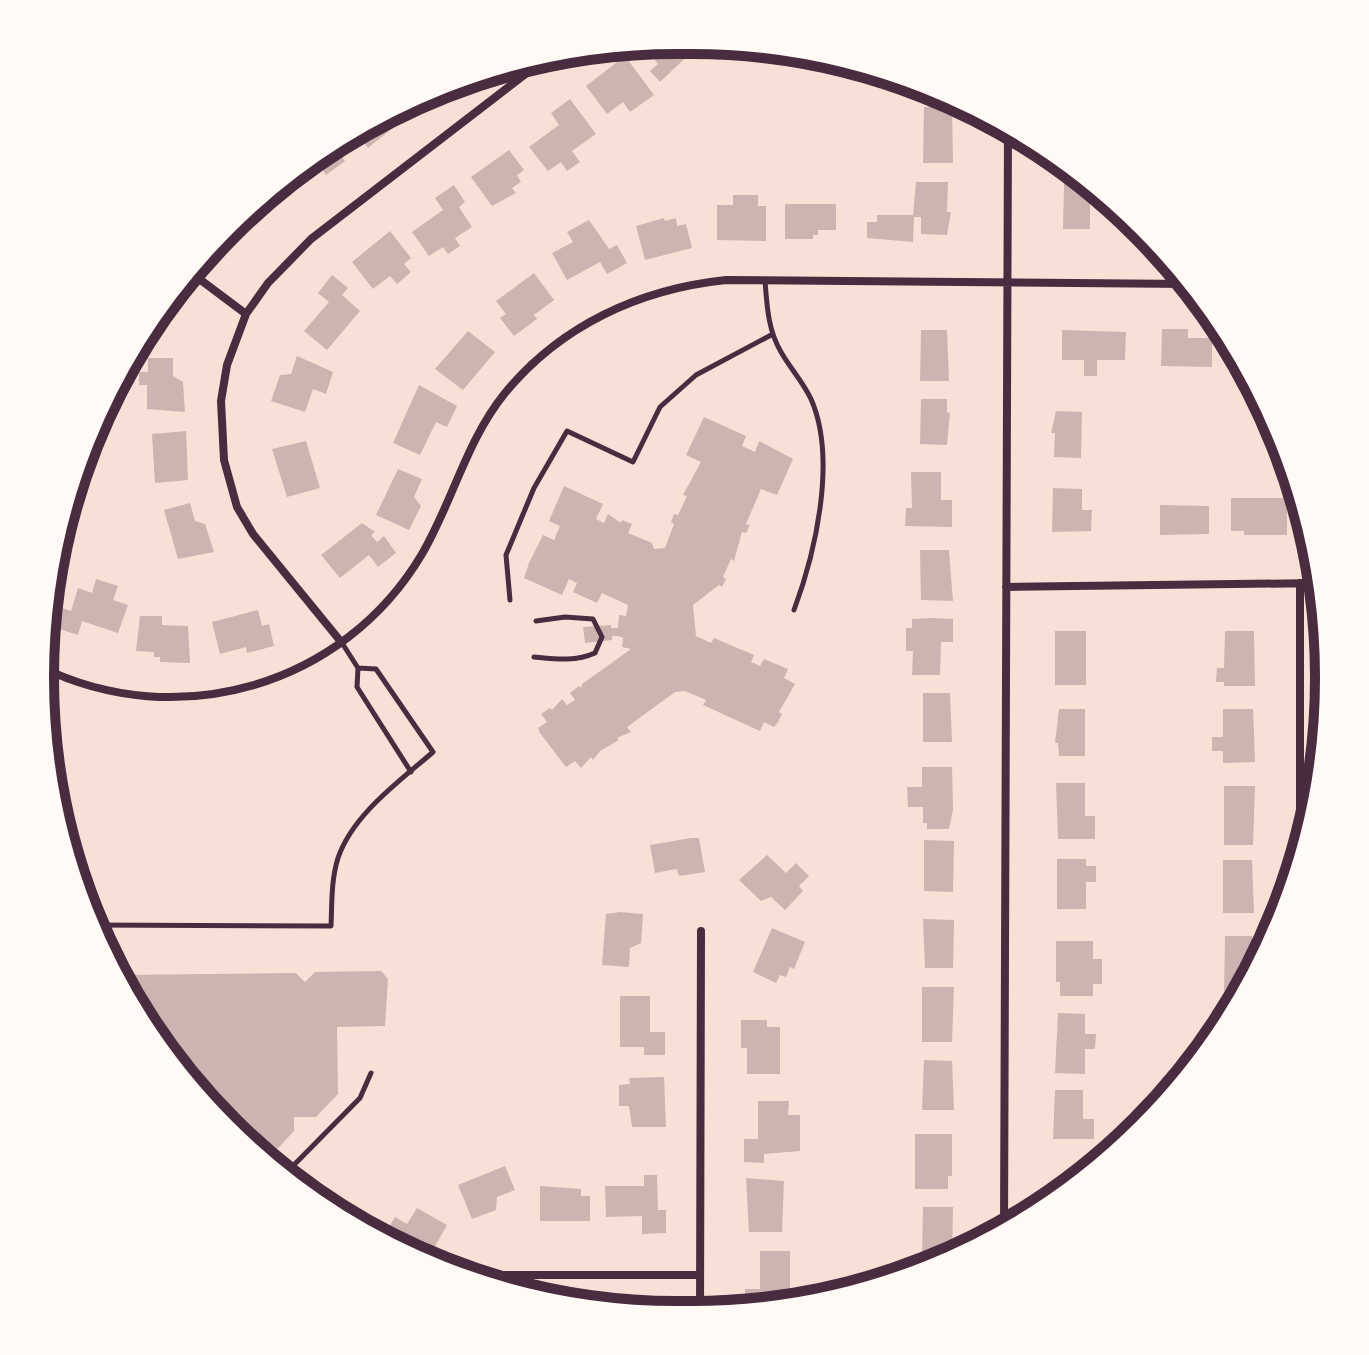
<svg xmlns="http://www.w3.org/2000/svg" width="1369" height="1355" viewBox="0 0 1369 1355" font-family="'Golos Text',sans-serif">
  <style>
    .building { fill: #ccb4b1 }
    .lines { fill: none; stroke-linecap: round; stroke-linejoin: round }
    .service { stroke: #4a2c40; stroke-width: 5 }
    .minor { stroke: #4a2c40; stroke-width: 8 }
    .rim { fill: none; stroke: #4a2c40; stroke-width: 10 }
  </style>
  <rect width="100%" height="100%" fill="#f7e1d7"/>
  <path class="building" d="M677 40 702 42 660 82 650 71 658 64 643 46Z
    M625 56 654 95 630 112 623 102 607 114 586 86Z
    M570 99 596 134 572 151 580 162 567 171 561 162 548 171 529 147 559 125 551 113Z
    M400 106 407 116 368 148 355 130Z
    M924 107H952L953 163H923Z
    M333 145 345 161 326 175 318 163 288 184 284 179 323 148 326 150Z
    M509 150 524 170 517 175 521 182 512 188 516 193 492 206 471 177Z
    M916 182H948L947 212H951L947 235 921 234V217H914L913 242 867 238V222H877V215H913Z
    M1064 184H1090V229H1063Z
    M454 185 465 202 459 207 472 227 455 238 460 246 448 254 443 247 429 256 412 232 443 210 435 198Z
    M733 195H758V206H766V241L717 240V205H733Z
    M785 204H836V230H818V235H813V239H785Z
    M247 210 255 216 237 239 224 230Z
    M664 218 665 221 676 218 677 226 686 224 692 248 645 260 636 226Z
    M589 220 609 249 617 245 627 263 607 274 600 262 567 280 552 253 573 242 567 232Z
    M390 231 411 258 404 264 411 272 397 284 390 276 373 289 352 262Z
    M534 273 554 300 534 315 537 319 514 336 500 318 506 314 496 301Z
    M332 275 348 288 342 295 360 311 327 350 304 331 329 302 318 293Z
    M1162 329H1188V338H1212V367L1161 366Z
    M921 330H947L949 381H920Z
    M1062 330 1126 332 1125 360H1097V376H1084V360H1062Z
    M468 331 495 352 463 390 435 369Z
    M1234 347 1243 364 1250 377H1234Z
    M297 356 333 372 326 394 313 389 305 412 271 401 280 375 291 374Z
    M148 358H173V376L183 382 185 412 147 409V385H139V372H148Z
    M419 385 457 406 447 427 436 422 420 455 393 443Z
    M921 399H947V412L950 413 947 445 920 444Z
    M1056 411 1082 412 1081 458 1054 457 1055 433H1051Z
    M704 417 746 436 742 446 755 452 759 441 793 459 777 495 761 489 746 524 750 525 746 533 742 532 734 561 731 559 723 577 726 579 722 587 719 585 693 605 696 636 711 643 714 638 754 655 751 662 760 666 764 659 788 669 784 678 795 684 779 712 782 714 778 722 774 727 764 722 760 731 703 705 706 700 685 691 675 692 627 727 631 732 617 738 619 740 600 751 593 760 591 757 581 768 575 761 566 767 540 733 538 728 547 722 541 714 550 708 552 710 562 699 567 705 575 700 570 693 579 686 581 688 582 684 631 649 622 647 623 638 619 636H612V640L585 643 583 627 611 625V628H618L619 615 626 616 628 605 602 593 597 603 573 592 577 583 569 579 562 595 524 578 529 563 543 535 554 540 560 526 549 521 564 486 603 504 596 519 604 523 608 514 621 523 622 520 632 524 628 533 652 543 654 549 665 548 674 524 671 522 674 514 678 515 687 496 683 495 701 462 686 455Z
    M186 431 188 480 155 483 152 434Z
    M306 441 320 488 287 497 272 449Z
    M398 469 422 479 414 497 421 506 409 530 376 515Z
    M911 472H941V500H952V527L905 526 906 508H912Z
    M1053 488 1082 489V510H1092L1091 531 1052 532Z
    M1231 498H1287V535H1244V531H1231Z
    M190 503 195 521 205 524 214 552 178 559 164 510Z
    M1160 505 1209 506V534L1160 535Z
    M362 523 375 532 371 535 377 542 384 536 396 553 378 567 369 555 340 578 321 555Z
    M920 550H949L953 601 921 600Z
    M96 579 118 586 113 600 128 605 118 633 82 621 78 635 56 628 62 608 71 611 78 588 92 593Z
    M258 610 262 626 269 624 274 646 247 653 246 647 220 654 212 622Z
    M140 616H162V625L188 626 190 663 160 662V657H154V652L136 651Z
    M933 618 953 619V642H941L940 675H912L913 651H906V628H912V619Z
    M1055 631H1086V685H1055Z
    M1225 631H1254L1255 686H1224V682H1216L1217 668H1224Z
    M923 693H950L952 742H923Z
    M1059 709H1085V756H1059L1058 743H1055Z
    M1223 709H1253L1255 762 1223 763V751H1212V737H1223Z
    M922 767H952L953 810 949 829H927V823H923V807H908L907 787H922Z
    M1056 783H1085V816H1095V839H1058Z
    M1224 786H1255L1253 845H1224Z
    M691 838H699L705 872 679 876 677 869 655 873 650 845Z
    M924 840 954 841 953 892 924 891Z
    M767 855 786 873 796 863 809 876 799 886 803 891 785 910 771 897 761 901 739 880Z
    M1057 859H1086V866H1096V882H1086V909H1057Z
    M1223 860H1252L1254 913H1223Z
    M620 912 643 914 641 943 630 948 629 967 602 965 606 914Z
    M923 919 954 920 953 968H925Z
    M772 928 805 942 794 969 790 967 786 977 780 975 776 983 753 972Z
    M1225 936H1252V959H1257V966L1241 995H1224Z
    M1056 941H1093V959H1102V984H1093V996H1060V982H1056Z
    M381 971 388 979 385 1026 337 1027 338 1094 316 1117H294V1131L266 1161 227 1129 148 1032 117 975 296 973 305 982 315 972Z
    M922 987H954L952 1042H922Z
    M620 996H650V1032H665V1055H644V1047H620Z
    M1234 1008 1222 1031 1210 1046 1212 1010Z
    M1058 1013 1085 1014V1034H1096L1095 1049H1085V1074L1055 1073Z
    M741 1020H767V1027H780V1074H747V1048H741Z
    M924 1060 952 1061 954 1110H922Z
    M664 1077 666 1127H632L629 1106H619V1085L630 1084 629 1078Z
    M1055 1090H1083V1119H1094V1139H1053Z
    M758 1101H789L788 1115H800V1151L764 1154V1163L744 1162V1139H758Z
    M915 1134H952V1176H948V1189H915Z
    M505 1166 515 1190 497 1197 496 1210 472 1219 458 1185Z
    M644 1175H657L658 1210H666V1233L642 1234V1216L606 1217 605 1186H644Z
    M746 1178 784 1181 782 1232H749Z
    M540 1186 581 1189V1196H590V1221H540Z
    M923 1207H953L952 1258 922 1257Z
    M417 1208 447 1225 426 1262 395 1246 402 1234 389 1227 395 1217 407 1224Z
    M760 1251H790V1304H766V1308L745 1310V1289H760Z"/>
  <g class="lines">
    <path class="service" d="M765 281C767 306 768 330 781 352 790 368 803 382 811 399 837 458 816 551 794 610
      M510 600 506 555 534 488 567 431 633 462 660 407 696 375 773 334
      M342 643 358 668
      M534 657C555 659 575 662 595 653L602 637 593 619 565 617 536 621
      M90 925 331 926C332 904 331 880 338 858 353 814 400 781 433 752L376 669 358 668 357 687 411 772
      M284 1175 360 1098 371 1073"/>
    <path class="minor" d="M190 272 246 314
      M1300 583V857
      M1006 587 1320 583
      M342 643 253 534 237 507 224 460 221 401 227 365 246 314 268 283 311 239 554 52
      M41 667C178 734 344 686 422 554 453 501 466 441 505 393 561 325 640 289 726 280L1189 284
      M1004 1230 1008 127
      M499 1275H700
      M700 1314 701 931"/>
  </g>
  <path d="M0 0H1369V1355H0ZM677 54H692A623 623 0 0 1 1315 677V678A623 623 0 0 1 692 1301H677A623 623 0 0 1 54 678V677A623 623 0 0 1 677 54Z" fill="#fffaf5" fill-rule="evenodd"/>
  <path class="rim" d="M677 54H692A623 623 0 0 1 1315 677V678A623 623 0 0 1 692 1301H677A623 623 0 0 1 54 678V677A623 623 0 0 1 677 54Z"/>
</svg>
